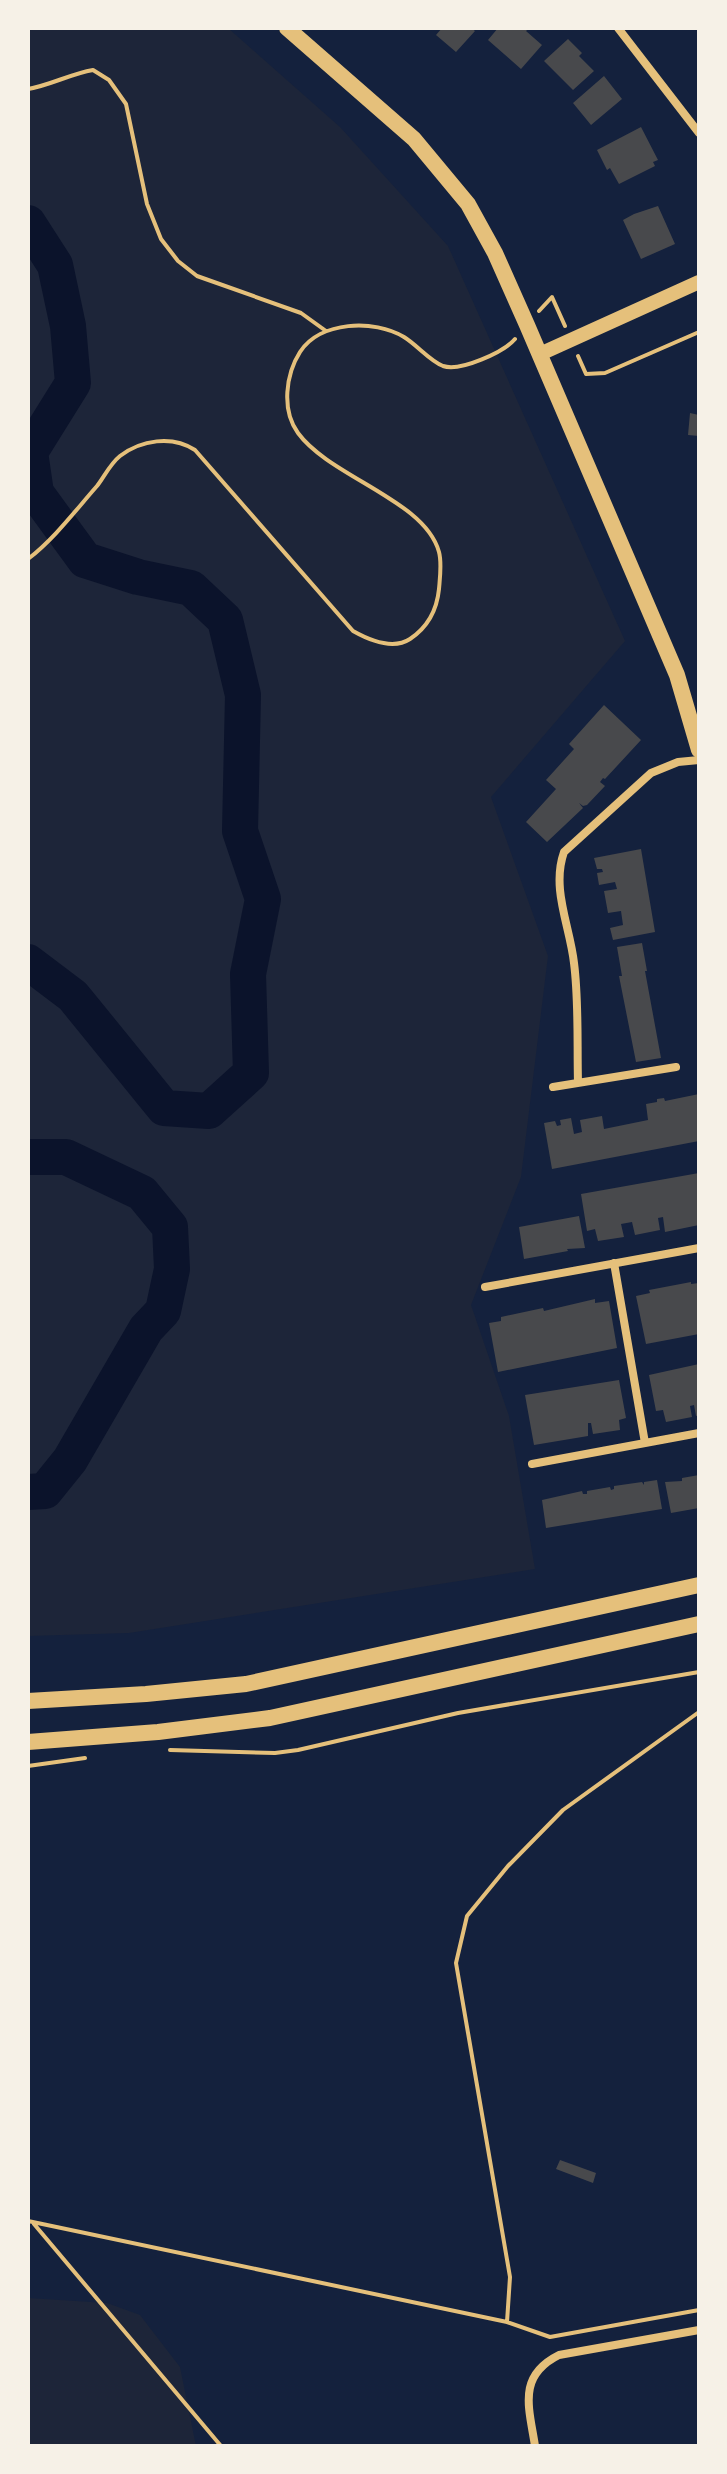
<svg xmlns="http://www.w3.org/2000/svg" width="727" height="2474" viewBox="0 0 727 2474" font-family="'Alegreya Sans',sans-serif">
  <style>
    .green { fill: #1d2539 }
    .lines { fill: none; stroke-linecap: round; stroke-linejoin: round }
    .river { stroke: #0b132b; stroke-width: 36 }
    .building { fill: #48494c }
    .path { stroke: #e5c07b; stroke-width: 4 }
    .minor { stroke: #e5c07b; stroke-width: 8 }
    .tertiary { stroke: #e5c07b; stroke-width: 14 }
    .secondary { stroke: #e5c07b; stroke-width: 16 }
  </style>
  <rect width="100%" height="100%" fill="#14213d"/>
  <path class="green" d="M28 28H228L340 127 448 246 625 641 491 797 548 956 521 1177 471 1305 509 1416 535 1569 129 1633 28 1636Z
    M28 2298 107 2303 140 2315 180 2367 196 2446H28Z"/>
  <g class="lines">
    <path class="river" d="M28 223 55 265 68 326 73 383 30 452 36 493 85 560 138 577 191 588 225 620 243 695 240 831 263 899 248 974 251 1073 209 1111 164 1108 73 996 28 962
      M28 1157H66L142 1193 170 1227 172 1269 163 1311 146 1329 70 1460 45 1491 28 1492"/>
  </g>
  <path class="building" d="M442 28H471L475 31 456 52 436 35Z
    M498 28H529L526 31 542 45 521 69 488 40Z
    M568 39 582 53 579 56 594 71 573 90 544 61Z
    M604 76 622 99 591 125 573 103Z
    M641 127 658 160 653 162 655 166 619 184 610 168 607 170 597 150Z
    M658 206 675 244 641 259 623 220 634 214Z
    M690 413 699 415V436L688 435Z
    M604 705 641 740 605 779 603 778 600 782 605 786 587 805 583 806 579 803 583 808 547 842 526 822 556 789 546 780 574 749 569 744Z
    M641 849 655 932 613 940 610 928 623 925 621 911 608 913 604 891 617 889 615 882 599 885 597 873 603 872 602 869H597L594 858Z
    M642 943 647 971H645L661 1058 636 1062 619 976H622L617 947Z
    M699 1094V1141L552 1169 544 1123 555 1121 557 1126 561 1125 560 1120 571 1118 574 1134 582 1132 580 1120 602 1116 604 1129 648 1120 646 1104 657 1102V1099L664 1098 665 1101Z
    M699 1173V1225L665 1232 663 1217 658 1218 660 1230 635 1235 632 1222 621 1224 624 1237 598 1241 595 1229 587 1231 581 1194Z
    M579 1216 585 1248 567 1249 568 1251 524 1259 519 1227Z
    M691 1282V1284L699 1283V1334L646 1344 636 1296 650 1293 649 1290Z
    M595 1299V1303L609 1301 617 1348 498 1372 489 1323 501 1321V1317L543 1308 544 1311Z
    M699 1364V1415L696 1416 694 1405 690 1406 692 1417 666 1422 663 1410 656 1411 649 1375Z
    M619 1380 626 1418 619 1420 620 1430 593 1434 591 1423H588V1436L534 1445 525 1395Z
    M699 1475V1508L671 1513 665 1482 682 1481V1478Z
    M657 1480 662 1509 546 1528 542 1500 582 1491 583 1494H587V1491L610 1487 611 1490 614 1489V1486L642 1482 644 1485V1482Z
    M560 2160 596 2173 593 2183 556 2169Z"/>
  <g class="lines">
    <path class="path" d="M28 89C51 85 70 74 93 70L109 80 126 104 147 204 161 239 178 261 197 276 301 313 326 331
      M539 311 552 297 565 326
      M578 356 586 374 605 373 699 332
      M28 559C54 539 75 511 97 486 104 477 110 464 120 456 141 440 172 435 195 450L353 631C369 640 393 650 410 639 428 627 437 609 439 589 440 577 442 563 439 552 425 500 330 477 298 433 281 410 286 374 300 352 320 321 374 319 404 337 417 345 430 361 443 366 460 372 504 352 515 339
      M170 1750 275 1753 298 1750 458 1713 699 1672
      M28 1766 85 1758
      M28 2221 507 2322 510 2277 456 1963 467 1916 508 1866 563 1810 699 1712
      M34 2224 221 2446
      M507 2322 550 2337 699 2310"/>
    <path class="minor" d="M618 28 699 133
      M578 1083C577 1043 579 1002 574 963 570 926 551 889 564 852L651 773 678 762 699 760
      M553 1087 676 1067
      M614 1263 645 1443
      M485 1287 699 1248
      M532 1464 699 1433
      M535 2446C529 2407 517 2376 559 2355L699 2330"/>
    <path class="tertiary" d="M540 354 699 282"/>
    <path class="secondary" d="M287 28 414 139 468 204 495 253 527 325 677 675 699 750
      M28 1701 146 1694 246 1684 699 1585
      M28 1742 158 1732 270 1718 699 1624"/>
  </g>
  <rect width="727" height="2474" fill="none" stroke="#f6f1e7" stroke-width="60"/>
</svg>
